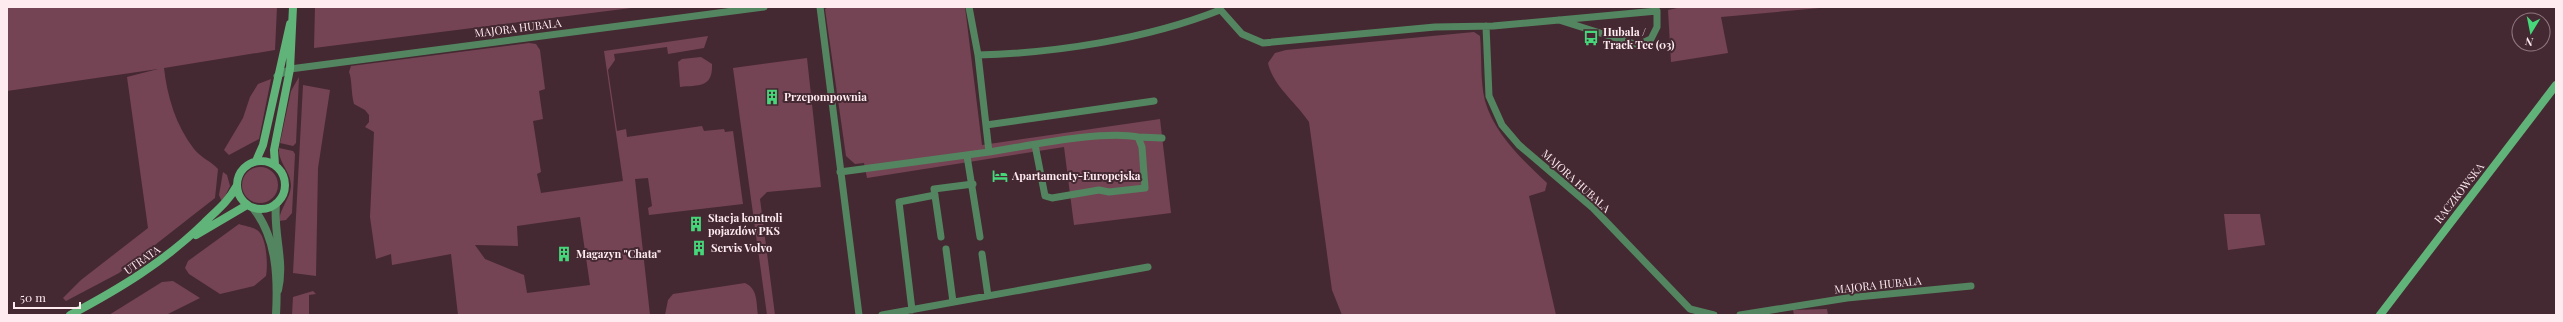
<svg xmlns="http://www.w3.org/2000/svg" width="2563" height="322" viewBox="0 0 2563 322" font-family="'Playfair Display',serif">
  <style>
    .green { fill: #754454; fill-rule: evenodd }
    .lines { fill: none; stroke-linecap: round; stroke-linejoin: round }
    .minor { stroke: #538660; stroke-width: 7 }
    .tertiary { stroke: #538660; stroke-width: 8 }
    .secondary { stroke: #61b479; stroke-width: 8 }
    .labels { text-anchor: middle; stroke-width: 4; stroke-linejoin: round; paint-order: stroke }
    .street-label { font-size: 11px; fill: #feebf0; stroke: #452932 }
    .poi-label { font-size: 11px; font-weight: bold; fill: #feebf0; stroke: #452932; text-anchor: start }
  </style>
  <rect width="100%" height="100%" fill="#452932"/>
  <path class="green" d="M7 7H277L275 50 164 68C167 96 176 126 194 149 201 158 211 161 218 169L215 198 119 273 66 301 63 298 81 280 148 228 127 77 158 69 7 91Z
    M315 7H639L314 48Z
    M829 7H965L982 145 1160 119 1171 213 1074 225 1064 147 867 178 864 163 855 164 846 156 825 9Z
    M1682 7H1831L1721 17 1728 53 1671 62 1668 10Z
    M1474 32 1480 36C1482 57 1480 81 1485 101 1495 135 1522 159 1547 183L1545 191 1529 196 1556 315H1342L1332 290 1309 122C1296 102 1273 86 1268 63L1275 53 1286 50Z
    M708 36 704 48 668 54 667 47 614 54 615 60 608 70 617 131 626 129 627 137 702 126 704 131 724 129 725 132 733 131 743 204 649 215 648 208 652 206 648 178 635 179 650 315H458L451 254 392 265 391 254 376 259 370 217 374 132 365 127 369 122V115L365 110 354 104C351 94 352 78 349 72L351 66 529 43 536 44 540 50 545 89 539 91 543 119 533 121 541 172 537 174 541 193 623 181 604 51ZM580 217 590 285 527 293 524 275 485 259 475 245 518 246 517 226Z
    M701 57 712 64C713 88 699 85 680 87L678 62 682 59Z
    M807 58 821 187 767 192 760 199 775 315H767L733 68Z
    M299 77 296 143 293 146 280 143 291 91Z
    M271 79 259 139 229 155 224 150 243 118 250 97 258 84Z
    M303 85 330 90 318 168 316 276 293 273Z
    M279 148 293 151 295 154 292 213 286 220 279 221C280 208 290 199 291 186 291 171 278 163 279 148Z
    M242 185a18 18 0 1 1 36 0a18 18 0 1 1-36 0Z
    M223 172 227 175 230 186 222 202 219 195Z
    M2224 214H2260L2265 245 2228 250Z
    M239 224C244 226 253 227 257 230 267 236 268 266 266 276L254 286 220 294 189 274 185 268 188 261Z
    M173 281 200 298 166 315H109L162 282Z
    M745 283C758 289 756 302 758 315H665L668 300 673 294Z
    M313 291 316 294 309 295V315H292L293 297Z
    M1827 309 1828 315H1794L1793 310Z"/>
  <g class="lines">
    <path class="minor" d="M820 7 859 315
      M969 7 978 55
      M1218 7 1242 34 1263 43 1435 27 1493 26 1657 11V27L1651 39 1638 45 1559 20
      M1486 26 1489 96 1502 125 1519 145 1593 208 1690 309 1714 315
      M277 76 290 69 764 7
      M986 125 1154 101
      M1138 137 1162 138
      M1035 145 1045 196 1052 198 1099 190 1109 192 1145 188 1142 147 1138 137C1101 130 1028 146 989 152L978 55C1056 53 1147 39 1220 10
      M967 156 980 237
      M840 172 989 152
      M941 237 934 189 973 184
      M946 249 953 302
      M982 254 988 296
      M912 310 899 202 935 195
      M882 315 1148 267
      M1740 315 1847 298 1971 286"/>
    <path class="tertiary" d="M276 204C273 233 285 261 278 290
      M253 208C277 238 278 278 276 315"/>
    <path class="secondary" d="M237 185a24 24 0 1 1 48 0a24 24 0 1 1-48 0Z
      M256 161 263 145 290 24
      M275 165 274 150 290 69 293 7
      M196 235 247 205
      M70 315C119 289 164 262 204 223 216 211 228 202 236 187
      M2380 315 2556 85"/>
  </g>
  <defs>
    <symbol id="bus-bare" viewBox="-9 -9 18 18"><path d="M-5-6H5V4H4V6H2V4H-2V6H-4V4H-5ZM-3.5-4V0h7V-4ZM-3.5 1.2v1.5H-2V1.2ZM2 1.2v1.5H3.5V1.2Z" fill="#45d77a" stroke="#452932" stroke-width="2.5" paint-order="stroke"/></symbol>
    <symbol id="building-bare" viewBox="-9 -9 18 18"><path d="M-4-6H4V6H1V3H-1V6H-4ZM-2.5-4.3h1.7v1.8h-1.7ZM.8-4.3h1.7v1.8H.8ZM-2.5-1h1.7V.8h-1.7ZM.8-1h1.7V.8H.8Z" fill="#45d77a" stroke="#452932" stroke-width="2.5" paint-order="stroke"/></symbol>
    <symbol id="hotel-bare" viewBox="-9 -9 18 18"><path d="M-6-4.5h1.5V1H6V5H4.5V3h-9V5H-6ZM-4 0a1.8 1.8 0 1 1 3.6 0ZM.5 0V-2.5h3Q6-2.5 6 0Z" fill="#45d77a" stroke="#452932" stroke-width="2.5" paint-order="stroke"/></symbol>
  </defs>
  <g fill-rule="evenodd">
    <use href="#bus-bare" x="1580" y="27" width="22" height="22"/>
    <use href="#building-bare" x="761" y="86" width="22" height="22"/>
    <use href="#hotel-bare" x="989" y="165" width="22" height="22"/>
    <use href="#building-bare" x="685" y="213" width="22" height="22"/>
    <use href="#building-bare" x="688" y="237" width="22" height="22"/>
    <use href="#building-bare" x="553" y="243" width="22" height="22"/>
  </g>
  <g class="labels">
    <g class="street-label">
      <text transform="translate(518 28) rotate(-7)" y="4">MAJORA HUBALA</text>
      <text transform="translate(1576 181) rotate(42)" y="4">MAJORA HUBALA</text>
      <text transform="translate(2459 193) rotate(-52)" y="4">RACZKOWSKA</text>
      <text transform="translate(142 260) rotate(-35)" y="4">UTRATA</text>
      <text transform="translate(1878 285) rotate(-6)" y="4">MAJORA HUBALA</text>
    </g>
    <g class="poi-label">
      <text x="1603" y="36">Hubala /<tspan x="1603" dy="13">Track Tec (03)</tspan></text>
      <text x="784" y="101">Przepompownia</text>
      <text x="1012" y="180">Apartamenty-Europejska</text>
      <text x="708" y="222">Stacja kontroli<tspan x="708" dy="13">pojazdów PKS</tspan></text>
      <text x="711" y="252">Servis Volvo</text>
      <text x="576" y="258">Magazyn "Chata"</text>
    </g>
  </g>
  <rect width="2563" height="322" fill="none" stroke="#feebf0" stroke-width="16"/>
  <g transform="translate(2531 32) rotate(190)"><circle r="19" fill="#452932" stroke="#8f777e"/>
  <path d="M0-3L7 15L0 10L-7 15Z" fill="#45d77a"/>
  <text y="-6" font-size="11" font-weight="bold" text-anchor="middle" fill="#feebf0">N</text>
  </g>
  <path d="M14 302v6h66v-6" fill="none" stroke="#feebf0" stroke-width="2"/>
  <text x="20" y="302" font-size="12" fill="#feebf0" stroke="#452932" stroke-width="3" paint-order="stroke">50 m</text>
</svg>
